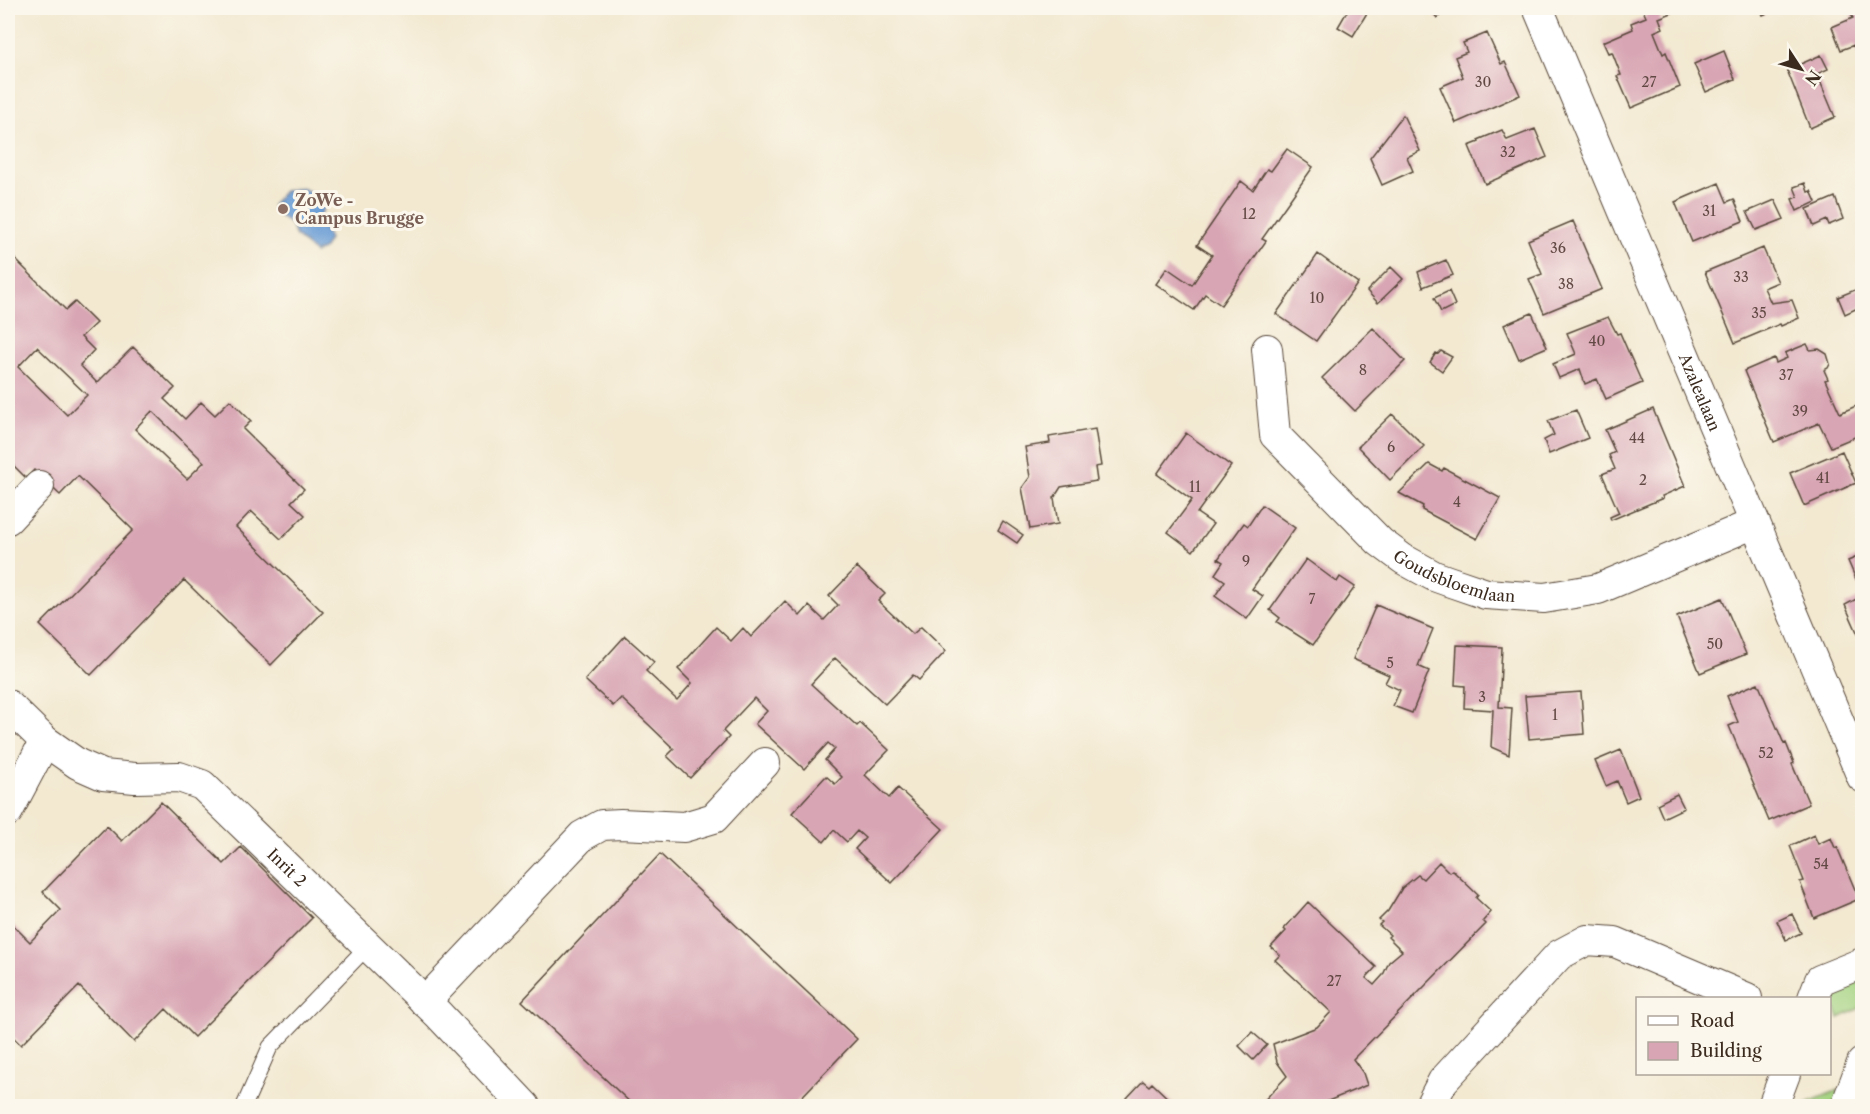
<svg xmlns="http://www.w3.org/2000/svg" width="1870" height="1114" viewBox="0 0 1870 1114" font-family="'Libre Caslon Text',serif">
  <style>
    .green { fill: #a4d381; stroke: #707e50; stroke-width: 1.5 }
    .water { fill: #6a9dd5; stroke: #52647a; stroke-width: 1.5 }
    .building { fill: #d8a5b4; fill-rule: evenodd }
    .lines { fill: none; stroke-linecap: round; stroke-linejoin: round }
    .service-casing { stroke: #574739; stroke-width: 17 }
    .minor-casing { stroke: #574739; stroke-width: 32 }
    .service { stroke: #fff; stroke-width: 15 }
    .minor { stroke: #fff; stroke-width: 30 }
    .education-dot { fill: #8d6e63; stroke: #fbf7ec; stroke-width: 2 }
    .labels { text-anchor: middle; stroke-width: 6; stroke-linejoin: round; paint-order: stroke }
    .number-label { font-size: 14px; fill: #624944 }
    .education-label { font-size: 16px; font-weight: bold; fill: #785e54; stroke: #fbf7ec; text-anchor: start }
    .street-label { font-size: 16px; fill: #3b2a1e; stroke: #fbf7ec }
  </style>
  <rect width="100%" height="100%" fill="#fbf7ec"/>
  <filter id="ink" filterUnits="userSpaceOnUse"><feTurbulence type="fractalNoise" baseFrequency=".0167" numOctaves="2"/><feDisplacementMap in="SourceGraphic" scale="12" xChannelSelector="R" yChannelSelector="G"/><feConvolveMatrix kernelMatrix="1 2 1 2 8 2 1 2 1" color-interpolation-filters="sRGB"/></filter>
  <filter id="wash" filterUnits="userSpaceOnUse"><feTurbulence type="fractalNoise" baseFrequency=".008" numOctaves="4" result="noise"/><feDisplacementMap in="SourceGraphic" scale="24" xChannelSelector="R" yChannelSelector="G"/><feGaussianBlur stdDeviation="1.35" result="paint"/><feColorMatrix in="noise" values="0 0 0 0 0 0 0 0 0 0 0 0 0 0 0 0 0 1.4 0 .05"/><feComposite in="paint" operator="in"/></filter>
  <g filter="url(#wash)">
    <rect width="100%" height="100%" fill="#f3e9d1"/>
    <path class="green" d="M1862 978V1007L1839 1018 1830 996 1832 991Z
      M1838 1090 1840 1106H1808L1807 1103Z"/>
    <path class="water" d="M302 188 319 196 324 207 319 218 329 239 324 248 315 253 296 236 290 223 279 216 272 205 284 191Z"/>
    <g id="blocks">
      <path class="building" d="M1349 8H1370L1353 36 1338 27Z
        M1429 8H1450L1437 18Z
        M1642 8H1684L1659 18 1663 28 1654 32 1663 54 1666 52 1680 87 1631 108 1617 76 1621 75 1612 52 1608 53 1603 42 1633 29 1631 23 1646 17Z
        M1760 8H1779L1763 15Z
        M1858 8H1862V54L1858 56 1854 45 1841 50 1832 27 1853 18 1849 11Z
        M1487 33 1501 64 1505 62 1520 95 1456 123 1440 87 1463 77 1455 57 1467 52 1463 43Z
        M1724 51 1735 79 1706 92 1694 64Z
        M1821 55 1828 69 1817 74 1835 117 1810 128 1787 70Z
        M1403 115 1420 151 1407 157 1413 171 1382 185 1370 158Z
        M1535 129 1547 157 1485 184 1469 146 1479 142 1478 140 1502 130 1507 140Z
        M1287 149 1313 167 1262 239 1266 241 1221 305 1205 294 1194 310 1156 284 1167 268 1192 285 1212 255 1197 245 1241 181 1253 190 1267 169 1271 171Z
        M1719 183 1727 202 1734 199 1743 221 1692 242 1675 202Z
        M1805 183 1808 192 1811 191 1816 202 1797 211 1792 199 1798 197 1794 187Z
        M1835 197 1843 219 1829 225 1827 220 1814 226 1807 209Z
        M1775 200 1784 219 1756 230 1747 212Z
        M1573 221 1602 289 1544 313 1529 279 1542 274 1528 240Z
        M1763 248 1778 282 1764 288 1771 303 1792 300 1799 318 1781 326 1780 324 1735 343 1705 272Z
        M8 252 66 310 75 302 96 323 81 337 94 350 80 365 97 383 133 347 175 388 164 399 185 419 201 402 215 415 230 400 251 421 243 429 304 489 291 502 305 515 281 539 251 511 236 527 323 612 271 665 184 580 91 675 40 625 133 530 78 476 60 495 34 470 26 478 8 460ZM37 347 87 395 67 415 18 367ZM152 411 204 462 187 479 135 429Z
        M1318 254 1358 283 1316 341 1276 314Z
        M1446 260 1453 275 1423 287 1418 272Z
        M1391 267 1403 279 1378 303 1367 291Z
        M1862 287V306L1845 314 1838 297Z
        M1449 291 1455 305 1441 312 1434 298Z
        M1532 313 1547 347 1519 359 1504 325Z
        M1608 317 1617 334 1620 333 1642 383 1606 399 1597 379 1585 384 1580 369 1559 378 1553 364 1576 354 1567 333Z
        M1373 328 1405 361 1355 411 1322 378Z
        M1807 344 1810 350 1819 349 1827 354 1830 364 1828 368 1824 370 1828 379 1825 380 1840 413 1856 406 1857 408 1861 406 1862 410V434L1831 447 1819 423 1774 442 1744 371 1774 358 1776 363 1787 358 1785 353Z
        M1441 351 1452 357 1442 371 1430 362 1436 353 1438 354Z
        M1653 409 1685 486 1662 496 1663 498 1611 520 1610 517 1619 513 1602 474 1615 469 1609 455 1615 452 1605 430Z
        M1576 410 1588 438 1549 454 1544 440 1554 435 1548 421Z
        M1392 414 1424 446 1390 480 1358 447Z
        M1095 429 1101 466 1095 467 1097 481 1061 487 1054 498 1058 524 1030 529 1022 488 1030 477 1025 447 1050 443 1049 437Z
        M1186 433 1231 466 1197 513 1213 524 1193 551 1168 532 1192 500 1157 474Z
        M1842 451 1856 483 1804 506 1790 473Z
        M1429 464 1442 471 1444 468 1500 498 1477 539 1422 510 1423 506 1399 493Z
        M1262 505 1295 528 1252 589 1263 596 1247 619 1215 596 1225 581 1215 574 1223 562 1218 559 1244 523 1248 526Z
        M1003 521 1023 535 1017 543 998 530Z
        M1862 555V593L1848 561Z
        M1306 559 1337 582 1340 577 1355 587 1313 645 1277 622 1280 618 1270 610Z
        M857 567 885 594 878 601 913 634 921 627 946 651 919 680 913 675 885 704 835 658 811 684 857 726 860 723 889 750 865 775 889 798 898 788 943 829 892 883 855 849 865 838 857 831 847 842 834 830 824 842 792 813 826 776 835 784 842 777 825 760 835 749 828 743 804 769 755 724 767 711 754 698 723 731 729 737 690 778 667 756 674 749 621 698 613 706 585 680 625 636 654 662 646 671 677 700 692 683 678 669 716 627 731 641 743 628 751 637 785 601 800 616 809 606 824 620 838 605 829 596Z
        M1862 596V640L1861 641 1845 605Z
        M1722 598 1746 654 1700 673 1677 617Z
        M1376 605 1433 629 1418 666 1429 671 1412 713 1393 706 1400 690 1385 683 1389 675 1353 659Z
        M1457 645 1502 647 1499 707 1512 708 1509 755 1491 747 1493 710 1464 708 1465 686 1455 685Z
        M1758 683 1784 744 1786 743 1794 763 1792 764 1809 804 1769 821 1729 726 1738 722 1727 696Z
        M1581 692 1584 734 1529 739 1525 696Z
        M1621 750 1639 796 1626 802 1617 781 1606 786 1595 761Z
        M1677 794 1684 808 1663 818 1657 804Z
        M161 802 224 864 241 847 312 918 194 1037 166 1009 134 1042 79 986 21 1045 8 1032V920L30 942 61 910 43 892 107 826 122 841Z
        M1814 835 1818 844 1831 838 1835 848 1837 847 1859 899 1814 918 1800 882 1804 881 1790 846Z
        M660 854 857 1039 793 1106H634L522 1001Z
        M1439 862 1449 872 1452 870 1478 895 1476 898 1491 912 1483 921 1486 924 1353 1059 1363 1073 1367 1085 1328 1101 1327 1106H1259L1287 1076 1277 1062 1273 1044 1317 1027 1331 1012 1275 960 1280 955 1271 947 1286 931 1284 929 1308 902 1376 967 1366 978 1374 985 1383 975 1389 962 1402 951 1388 937 1390 935 1379 925 1382 922 1379 920 1388 911 1402 888 1418 875 1423 879Z
        M1792 914 1801 933 1786 940 1777 921Z
        M1252 1032 1267 1045 1253 1060 1239 1046Z
        M1143 1081 1149 1086 1152 1083 1176 1106H1130L1132 1105 1126 1099Z"/>
    </g>
  </g>
  <g filter="url(#ink)">
    <use href="#blocks" fill-opacity="0" stroke="#574739" stroke-width="1.5"/>
    <g class="lines">
      <defs>
        <path id="service" d="M244 1106 270 1047 368 946"/>
        <g id="minor">
          <path id="s1" d="M1538 8 1862 777"/>
          <path id="s2" d="M1267 349 1275 435 1380 542 1403 559 1434 576 1448 581 1486 594 1544 598 1598 589 1755 523"/>
          <path d="M8 519 39 486"/>
          <path id="s3" d="M8 705 45 741 78 764 103 775 135 778 179 777 202 785 438 1014 525 1106"/>
          <path d="M8 811 45 741"/>
          <path d="M1813 998 1820 980 1862 963"/>
          <path d="M425 1002 582 836 602 825 621 824 684 827 714 818 765 763"/>
          <path d="M1430 1106 1443 1081 1559 955 1587 940 1615 942 1747 998"/>
          <path d="M1773 1106 1785 1074"/>
          <path d="M1846 1106 1862 1063"/>
        </g>
      </defs>
      <use href="#service" class="service-casing"/>
      <use href="#minor" class="minor-casing"/>
      <use href="#service" class="service"/>
      <use href="#minor" class="minor"/>
    </g>
  </g>
  <circle class="education-dot" cx="283" cy="209" r="6"/>
  <g class="labels">
    <g class="number-label">
      <text x="1483" y="87">30</text>
      <text x="1649" y="87">27</text>
      <text x="1508" y="157">32</text>
      <text x="1709" y="216">31</text>
      <text x="1249" y="219">12</text>
      <text x="1558" y="253">36</text>
      <text x="1741" y="282">33</text>
      <text x="1566" y="289">38</text>
      <text x="1317" y="303">10</text>
      <text x="1759" y="318">35</text>
      <text x="1597" y="346">40</text>
      <text x="1363" y="375">8</text>
      <text x="1786" y="380">37</text>
      <text x="1800" y="416">39</text>
      <text x="1637" y="443">44</text>
      <text x="1391" y="452">6</text>
      <text x="1823" y="483">41</text>
      <text x="1643" y="485">2</text>
      <text x="1195" y="492">11</text>
      <text x="1457" y="507">4</text>
      <text x="1246" y="566">9</text>
      <text x="1312" y="604">7</text>
      <text x="1715" y="649">50</text>
      <text x="1390" y="668">5</text>
      <text x="1482" y="702">3</text>
      <text x="1555" y="720">1</text>
      <text x="1766" y="758">52</text>
      <text x="1821" y="869">54</text>
      <text x="1334" y="986">27</text>
    </g>
    <g class="education-label">
      <text x="295" y="206">ZoWe -<tspan x="295" dy="18">Campus Brugge</tspan></text>
    </g>
    <g class="street-label">
      <text dy="6" stroke="none"><textPath href="#s1" startOffset="417">Azalealaan</textPath></text>
      <text dy="6" stroke="none"><textPath href="#s2" startOffset="320">Goudsbloemlaan</textPath></text>
      <text dy="6" stroke="none"><textPath href="#s3" startOffset="338">Inrit 2</textPath></text>
    </g>
  </g>
  <rect width="1870" height="1114" fill="none" stroke="#fbf7ec" stroke-width="30"/>
  <rect x="1636" y="997" width="195" height="78" fill="#fbf7ec" stroke="#aea59a" stroke-width="1.5"/>
  <rect x="1648" y="1016" width="30" height="9" fill="#ffffff" stroke="#aea59a" stroke-width="1.5"/>
  <text x="1690" y="1027" font-size="18" fill="#3b2a1e">Road</text>
  <rect x="1648" y="1042" width="30" height="18" fill="#d8a5b4" stroke="#aea59a" stroke-width="1.5"/>
  <text x="1690" y="1057" font-size="18" fill="#3b2a1e">Building</text>
  <g transform="translate(1801 69) rotate(126)" stroke="#fbf7ec" stroke-width="4.5" paint-order="stroke">
  <path d="M0-4.5L10 22L0 15L-10 22Z" fill="#3b2a1e"/>
  <text y="-9" font-size="16" font-weight="bold" text-anchor="middle" fill="#3b2a1e">N</text>
  </g>
</svg>
